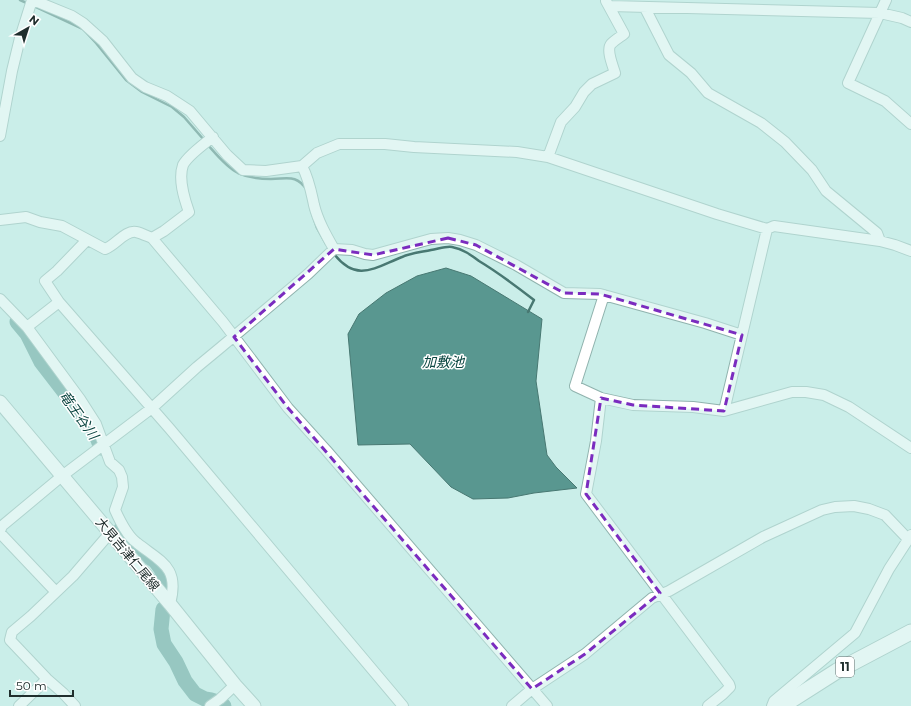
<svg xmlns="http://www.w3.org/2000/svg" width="911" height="706" viewBox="0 0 911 706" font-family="Montserrat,'Noto Sans JP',sans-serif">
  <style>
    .water { fill: #599790; stroke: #487872 }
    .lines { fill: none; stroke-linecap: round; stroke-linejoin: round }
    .stream { stroke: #487872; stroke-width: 2.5 }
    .river { stroke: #599790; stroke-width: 15 }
    .minor-casing { stroke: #90b3ae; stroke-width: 12 }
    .major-casing { stroke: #90b3ae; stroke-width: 15 }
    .highway-casing { stroke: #90b3ae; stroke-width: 17 }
    .minor { stroke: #fff; stroke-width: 10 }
    .major { stroke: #fff; stroke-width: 13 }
    .highway { stroke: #fff; stroke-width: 15 }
    .marked { fill: none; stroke: #7b2cbf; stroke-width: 3; stroke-dasharray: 8 5; stroke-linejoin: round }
    .labels { text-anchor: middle; stroke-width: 3; stroke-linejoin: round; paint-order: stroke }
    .shield { fill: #fff; stroke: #636d6c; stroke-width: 1 }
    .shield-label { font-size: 12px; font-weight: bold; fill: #202e2d }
    .street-label { font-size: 13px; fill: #202e2d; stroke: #fff }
    .water-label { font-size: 14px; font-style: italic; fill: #0b4641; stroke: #fff }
  </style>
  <rect width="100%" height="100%" fill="#caeee9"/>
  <path class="water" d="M446 268 471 276 542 319 536 381 547 455 556 467 577 488 534 493 508 498 473 499 451 487 410 444 358 445 348 334 359 314 386 293 417 276Z"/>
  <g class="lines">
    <path class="stream" d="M20 0 29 4
      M34 6 83 29 96 43 126 80 142 92 172 107 184 117 204 140
      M207 144C216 154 226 167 238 173 249 178 260 179 271 179 288 179 296 174 307 190
      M311 210 317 228 326 244
      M334 254C357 283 374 268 402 257 411 253 422 252 431 250 438 249 446 246 452 247 463 249 471 255 479 261 499 273 516 286 534 300L528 312"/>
    <path class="river" d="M17 322 27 334 41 362 95 432 101 448
      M121 529 132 546 155 561 161 569 169 588
      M163 609 161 629 164 644 176 662 185 681 195 694 205 699 211 700 221 703 224 706"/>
    <defs>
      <path id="minor" d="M33 0 72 16 83 23 103 41 132 78 145 87 167 96 190 111 227 155 243 170 266 171 302 166 317 153 339 144H385L414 147 517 152 548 157 717 214 767 229 774 226 880 241 895 245 911 251
        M886 0 848 83 885 101 911 124
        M610 6 880 13 902 18 911 22
        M645 8 669 55 691 73 708 93 761 123 785 142 812 170 826 191 877 233 880 241
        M0 136 12 71 20 38 32 0
        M548 157 561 122 575 107 584 92 592 84 615 73C613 66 606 50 611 44 615 40 620 37 624 34L606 1
        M302 166C309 179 311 191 314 205 318 221 326 235 334 249
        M0 220 26 217 40 222 62 226 105 249C116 245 125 230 136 232 141 233 147 236 152 238L223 322 288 408 326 450 547 706
        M152 238 164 231 189 212C184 198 178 179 183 165 187 157 205 143 213 137
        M87 240 57 271 45 281 59 302 170 429 403 706
        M604 295 575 386 601 398 633 405 693 407 724 411 792 392H806L824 395 849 407 911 448
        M0 299 27 327
        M59 302 27 327 80 399 96 424 110 462 119 470 122 477 123 487 115 510C120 521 127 536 137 543 161 562 180 567 170 604
        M601 398 596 441 586 494 729 684 730 687 723 694 708 706
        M724 411 767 229
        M0 531 2 526 62 476 152 408 197 367 220 348 308 274 334 249 352 250 365 254 373 255 431 239 448 238 460 240 476 245 516 265 564 293 600 294 705 323 742 335
        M0 533 56 592
        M19 706 47 679
        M75 706 63 693 47 679 10 640 12 632 31 616 73 576 110 533
        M210 706 220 699 235 685
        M512 706 532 689 585 654 652 598 669 591 763 537 822 510 835 507 854 506 869 509 885 515 908 539
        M772 706 774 701 855 633 889 569 911 535"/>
      <path id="major" d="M0 402 170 604 235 685 254 706"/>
      <path id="highway" d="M782 706 837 671 911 632"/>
    </defs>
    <use href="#minor" class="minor-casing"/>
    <use href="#major" class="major-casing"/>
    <use href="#highway" class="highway-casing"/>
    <use href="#minor" class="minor"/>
    <use href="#major" class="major"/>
    <use href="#highway" class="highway"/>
  </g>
  <path d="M0 0H911V706H0ZM448 238 476 245 564 293 600 294 742 335 724 411 633 405 601 398 586 494 660 593 585 654 532 689 288 408 234 337 334 249 373 255Z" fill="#caeee9" fill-opacity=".55" fill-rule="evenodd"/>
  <path class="marked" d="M448 238 476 245 564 293 600 294 742 335 724 411 633 405 601 398 586 494 660 593 585 654 532 689 288 408 234 337 334 249 373 255Z"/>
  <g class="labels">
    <rect class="shield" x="836" y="657" width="18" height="20" rx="3"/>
    <g class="shield-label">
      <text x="845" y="671">11</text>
    </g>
    <g class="street-label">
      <text transform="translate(128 554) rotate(50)" y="5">大見吉津仁尾線</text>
    </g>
    <g class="water-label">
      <text x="443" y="367">加敷池</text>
      <text transform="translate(79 415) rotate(55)" y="5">竜王谷川</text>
    </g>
  </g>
  <g transform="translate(28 28) rotate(39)" stroke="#ffffff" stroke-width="3" paint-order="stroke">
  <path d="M0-3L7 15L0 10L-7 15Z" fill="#202e2d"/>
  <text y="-6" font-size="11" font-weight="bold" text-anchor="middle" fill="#202e2d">N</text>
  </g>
  <path d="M10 690v6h63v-6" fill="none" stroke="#202e2d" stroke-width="2"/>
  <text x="16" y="690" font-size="12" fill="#202e2d" stroke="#ffffff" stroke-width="3" paint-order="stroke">50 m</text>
</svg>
